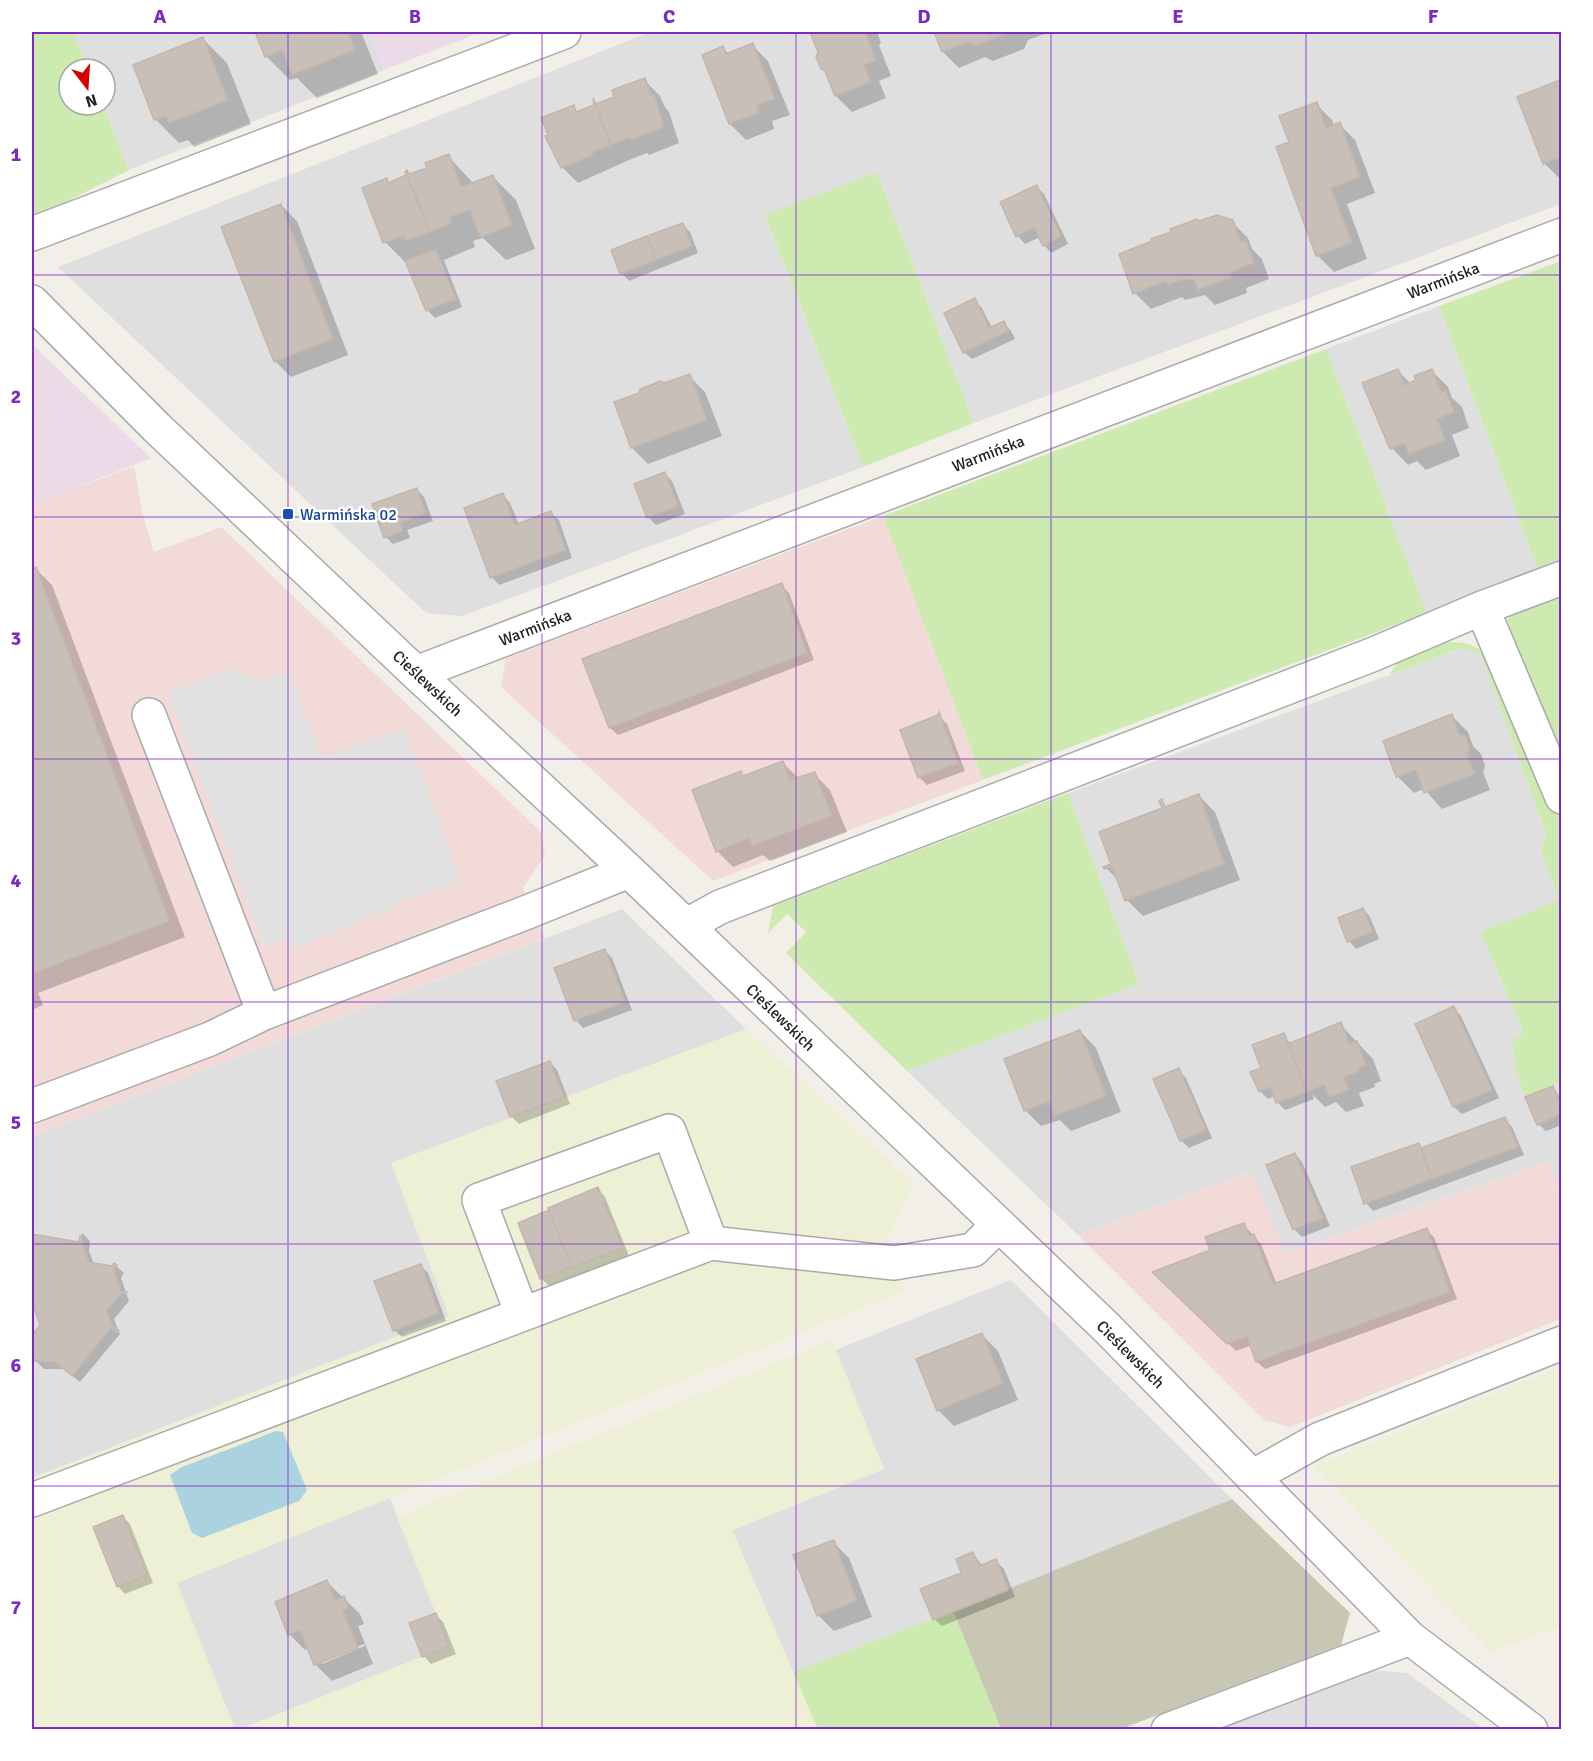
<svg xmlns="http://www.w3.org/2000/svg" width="1593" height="1761" viewBox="0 0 1593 1761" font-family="Signika,sans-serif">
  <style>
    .residential { fill: #e0dfdf }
    .commercial { fill: #f2dad9 }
    .industrial { fill: #ebdbe8 }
    .construction { fill: #c7c7b4 }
    .farmland { fill: #eef0d5 }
    .grass { fill: #cdebb0 }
    .parking { fill: #e2e2e2 }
    .water { fill: #aad3df }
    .shadow { fill: #0003; fill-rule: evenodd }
    .building { fill: #c7bfb8; stroke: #c4b6ab; stroke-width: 1.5 }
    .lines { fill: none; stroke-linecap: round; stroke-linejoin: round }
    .minor-casing { stroke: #a9a9a9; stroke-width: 36 }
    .minor { stroke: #fff; stroke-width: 33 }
    .grid { fill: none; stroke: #7b2cbf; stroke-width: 1.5; stroke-opacity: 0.55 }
    .transit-dot { fill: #1a4fb4; stroke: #fff; stroke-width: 2 }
    .labels { text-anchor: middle; stroke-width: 5; stroke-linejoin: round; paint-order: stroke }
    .street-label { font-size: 16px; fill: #222; stroke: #fff }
    .transit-label { font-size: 16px; fill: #164399; stroke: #fff; text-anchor: start }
    .neatline { fill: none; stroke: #7b2cbf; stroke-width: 2 }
    .grid-label { font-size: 20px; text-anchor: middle; font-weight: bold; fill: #7b2cbf }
  </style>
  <rect width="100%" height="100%" fill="#f2efe9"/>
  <path class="residential" d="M73 32H369L384 70 129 170 103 105H105V69H88Z
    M650 32H1561V204L974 423 877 172 765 216 863 467 462 616 426 613 58 267Z
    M1439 306 1538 570 1427 613 1326 349Z
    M1463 648 1481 655 1546 834 1541 851 1560 900 1480 932 1524 1034 1526 1097 1561 1082V1191L1549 1161 1285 1254 1251 1172 1078 1235 907 1071 1139 984 1068 793Z
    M622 909 746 1029 392 1163 450 1316 32 1478V1136Z
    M1011 1280 1232 1499 934 1619 793 1672 732 1530 883 1469 836 1350Z
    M390 1498 449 1646 241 1729H235L177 1583Z
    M1369 1670 1407 1673 1484 1729 1216 1730Z"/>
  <path class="commercial" d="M134 466 142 511 154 552 221 527 541 832 545 855 523 888 545 938 32 1136V505Z
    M883 516 983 780 713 881 501 687 506 658Z
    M1549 1161 1561 1191V1319L1290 1427 1264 1420 1078 1235 1252 1172 1286 1254Z"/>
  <path class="industrial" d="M369 32H481L384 70Z
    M32 344 151 458 32 505Z"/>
  <path class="construction" d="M1232 1499 1350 1613 1341 1645 1121 1729 1001 1730 953 1611Z"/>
  <path class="farmland" d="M746 1029 914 1184 886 1244 905 1291 177 1583 235 1729 32 1730V1478L449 1316 391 1163Z
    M832 1340 884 1469 732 1530 818 1729 241 1730 449 1646 397 1517Z
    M1561 1367V1628L1560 1626 1491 1652 1315 1466Z"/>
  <path class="grass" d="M32 32H73L88 69H69V105H103L129 170 32 219Z
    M877 172 974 423 863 467 765 215Z
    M1561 261V561L1538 570 1439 306Z
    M1326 349 1427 613 983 780 883 516Z
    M1561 589V766L1505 640 1508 619 1511 613Z
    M1441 642C1463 642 1470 642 1488 655L1561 819V1082L1525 1097 1517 1072 1512 1041 1524 1033 1480 932 1559 900 1541 851 1546 834 1481 655 1462 648 1389 675 1400 659Z
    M1068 793 1139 984 907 1071 786 953 806 932 787 914 768 933 773 906Z
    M953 1611 1001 1729H818L793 1672Z"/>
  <path class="parking" d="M229 669 261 681 289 672 321 758 404 728 461 880 398 903 394 908 356 921 354 925 294 948 291 942 286 940 264 946 168 693Z"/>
  <path class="water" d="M276 1431 283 1432 307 1490 299 1501 202 1538 192 1533 170 1475 182 1467Z"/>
  <path class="shadow" d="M256 32H361L378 74 317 98 297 78 290 80 266 56Z
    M811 32H877L881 43 879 45 891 76 879 81 886 98 852 112 836 96 828 74 822 68 820 53Z
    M935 32H1050L1028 40 1024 49 993 61 985 57 959 68 943 52Z
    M203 39 227 63 251 124 194 147 188 140 179 143 155 119Z
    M752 45 768 61 790 115 772 121 774 129 746 140 730 124 704 56 723 48 729 54Z
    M644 80 660 96 665 107 669 112 679 143 649 155 647 153 629 160 578 183 562 167 573 107 579 113 616 98Z
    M1562 81V179H1560L1544 163Z
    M1316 104 1332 120 1334 126 1339 124 1355 140 1375 193 1347 204 1367 259 1334 272 1318 256 1277 148 1291 143Z
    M448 156 474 184 492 176 516 200 535 249 506 260 483 238 473 241 475 247 444 260 462 307 435 318 427 310 410 267 385 242 386 180 390 184 428 169Z
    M1037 187 1044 194 1068 244 1051 253 1044 245 1040 237 1025 244 1018 236Z
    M281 205 297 221 348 355 291 377 275 361Z
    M1232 222 1248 238 1252 249 1262 259 1269 279 1246 288 1247 293 1215 305 1205 295 1185 300 1182 297 1151 309 1135 293 1199 223Z
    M682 224 690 232 698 253 629 281 622 273Z
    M974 300 982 308 992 328 1004 323 1011 331 1015 339 972 359 964 352Z
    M1398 371 1411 384 1432 371 1448 387 1452 398 1462 407 1469 428 1452 435 1460 456 1426 470 1417 461 1408 465 1392 448 1364 384Z
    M689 376 705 392 722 436 648 464 632 448 616 403Z
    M665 474 672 481 685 514 656 525 648 517Z
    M416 489 424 497 433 521 407 530 410 538 393 544 386 537Z
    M503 495 510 503 519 525 551 513 559 520 572 558 499 585 492 577Z
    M36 569 52 585 185 937 38 993 43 1005 32 1010V571Z
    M781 585 789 593 814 660 618 735 610 728 584 659Z
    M939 716 947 724 965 771 927 785 919 777Z
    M1452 716 1468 732 1473 746 1481 754 1485 766 1483 772 1490 790 1442 809 1424 789 1414 793 1398 777 1385 742Z
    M783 763 799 779 814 774 830 790 847 832 770 861 763 855 733 867 717 851 741 773 745 777Z
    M1199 796 1215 812 1240 880 1143 916 1127 900 1119 881 1106 868 1113 865Z
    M1363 909 1370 917 1379 939 1356 949 1349 941Z
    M605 951 612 958 632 1010 583 1028 576 1020Z
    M1453 1008 1461 1016 1499 1098 1462 1114 1454 1107 1417 1024Z
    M1340 1024 1373 1059 1381 1081 1374 1084 1375 1087 1359 1093 1364 1106 1346 1112 1336 1102 1325 1107 1312 1094 1314 1099 1285 1110 1277 1102 1275 1096 1268 1099 1260 1091 1263 1068 1283 1035 1291 1044Z
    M1080 1031 1096 1048 1121 1112 1071 1131 1060 1120 1041 1126 1025 1110Z
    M550 1062 557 1070 570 1104 519 1124 511 1116Z
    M1178 1070 1186 1078 1212 1138 1189 1148 1181 1140Z
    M1552 1088 1562 1099V1125L1546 1131 1538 1124Z
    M1504 1119 1512 1127 1524 1155 1373 1211 1366 1203 1419 1145 1423 1149Z
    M1295 1154 1302 1162 1330 1226 1302 1237 1294 1229Z
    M598 1189 605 1197 629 1256 549 1286 541 1278Z
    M1244 1225 1261 1244 1277 1285 1426 1230 1434 1237 1457 1299 1265 1369 1257 1362 1252 1345 1236 1351 1155 1272 1212 1251Z
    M82 1233 90 1241 89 1251 94 1264 113 1268 115 1265 124 1273 121 1278 129 1301 114 1319 119 1333 125 1338 120 1334 80 1382 64 1369H44L36 1361 32 1348V1337L42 1325 32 1302V1236L80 1243Z
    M421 1266 428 1273 446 1321 402 1337 394 1330Z
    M982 1335 998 1351 1018 1400 954 1426 938 1410Z
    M123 1517 130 1524 153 1583 125 1594 118 1586Z
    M833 1542 849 1558 872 1617 834 1631 818 1615Z
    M973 1554 983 1566 996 1561 1004 1569 1015 1597 942 1626 934 1619Z
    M327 1582 360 1614 364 1624 358 1626 373 1664 332 1681 316 1665 309 1648 305 1650 289 1634ZM364 1644 365 1646 322 1664V1661Z
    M435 1614 443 1622 456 1654 431 1664 424 1656Z"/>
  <path class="building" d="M255 32H348L355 50 292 75 282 50 265 57Z
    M810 32H865L876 60 864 65 871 82 835 96 825 71 821 69 816 57 818 53Z
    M934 32H989L992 39 976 46 968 42 942 52Z
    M989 32H1009L992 39Z
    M203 37 228 100 169 123 166 116 154 120 133 65Z
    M753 43 775 99 757 105 759 113 729 124 702 55 723 46 726 54Z
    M645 78 651 95 654 94 664 127 631 140 630 138 612 144V148L593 98 596 104 614 97 612 90Z
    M1562 79V157L1543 164 1517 97Z
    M593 98 612 148 610 146 593 152V155L561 168 545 136 548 135 541 118 574 105 576 112 594 105Z
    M1317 102 1326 128 1340 122 1360 177 1331 188 1352 243 1316 256 1276 147 1289 142 1279 116Z
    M449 154 461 187 493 175 512 225 480 237 470 210 450 217 452 223 430 232 406 171 407 170 409 174 427 168 425 163Z
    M405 171 430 232 406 241 404 236 383 243 362 188 387 178 388 183 406 175Z
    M1037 185 1061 236 1043 246 1034 228 1016 237 1000 202Z
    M281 204 333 339 274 362 221 227Z
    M1217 215 1233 220 1241 242 1246 241 1254 263 1231 272 1232 277 1198 290 1194 280H1181L1168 285 1166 281 1133 294 1119 254 1152 241 1151 239 1171 232 1170 229 1197 219 1199 221Z
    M683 223 692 246 656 260 647 236Z
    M647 236 656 260 620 274 611 250Z
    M436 249 456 299 426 311 405 261Z
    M975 298 989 328 1004 321 1008 331 963 353 944 313Z
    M1398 369 1405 385 1416 380 1414 376 1432 369 1441 392 1446 390 1454 412 1437 419 1445 440 1409 454 1405 444 1390 449 1362 383Z
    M690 374 707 420 631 448 614 402 639 393 640 389 661 381 664 383Z
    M665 472 678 506 647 518 634 484Z
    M417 488 426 513 400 523 403 531 384 538 372 504Z
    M503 493 515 525 551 511 566 550 490 578 464 508Z
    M36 567 170 921 32 974V569Z
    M782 583 807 653 609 728 582 659Z
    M939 712 959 765 956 764 918 778 900 730 938 715Z
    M1452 714 1459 734 1465 736 1470 749 1467 755 1475 774 1424 793 1416 770 1396 777 1383 741Z
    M783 761 790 780 815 772 832 816 752 846 749 838 716 852 692 790 741 771 743 776Z
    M1199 794 1224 864 1125 901 1112 867 1104 869 1103 867 1111 864 1099 832 1162 808 1159 801 1162 799 1165 807Z
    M1363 908 1373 932 1347 942 1338 918Z
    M605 949 625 1002 574 1021 554 968Z
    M1454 1006 1492 1090 1453 1107 1415 1024Z
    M1341 1022 1349 1044 1357 1041 1366 1065 1358 1068 1360 1071 1344 1077 1349 1090 1329 1097 1324 1085 1307 1092 1288 1044Z
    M1080 1030 1106 1096 1054 1116 1049 1102 1024 1111 1004 1059Z
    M1284 1033 1307 1092 1276 1103 1270 1087 1259 1092 1250 1072 1261 1068 1252 1045Z
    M550 1061 564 1097 510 1117 496 1081Z
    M1179 1068 1206 1130 1180 1141 1153 1079Z
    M1553 1086 1562 1107V1114L1537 1125 1525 1097Z
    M1505 1117 1518 1147 1432 1179 1421 1148Z
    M1419 1143 1432 1179 1364 1204 1351 1167Z
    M1295 1153 1323 1218 1293 1230 1266 1165Z
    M598 1187 623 1248 572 1267 548 1208Z
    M549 1210 572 1267 540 1279 518 1223Z
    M1244 1223 1249 1236 1254 1234 1273 1284 1427 1228 1450 1292 1256 1362 1247 1337 1227 1344 1152 1272 1210 1250 1205 1237Z
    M32 1234 79 1242 80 1236 83 1237 82 1242 89 1262 112 1266 114 1263 117 1265 114 1269 121 1291 127 1292 126 1294H121L107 1310 112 1325 119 1331 118 1333 111 1328 72 1376 55 1362 34 1361 32 1353V1335L40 1325 32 1302Z
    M421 1264 439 1313 393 1331 374 1281Z
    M982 1333 1003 1383 937 1411 916 1359Z
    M123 1515 147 1575 117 1587 93 1527Z
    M834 1540 857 1601 817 1616 793 1555Z
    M973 1552 979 1566 996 1559 1008 1590 933 1620 920 1589 961 1573 956 1559Z
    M327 1580 335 1600 344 1596 349 1608 343 1610 358 1648 314 1665 300 1630 288 1635 275 1602Z
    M436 1613 449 1646 422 1657 409 1623Z"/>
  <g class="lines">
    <defs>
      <path id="minor" d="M32 234 564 32
        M32 302 156 427 416 673 629 871 1107 1328 1410 1638 1531 1730
        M1482 608 1562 797
        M416 673 1562 235
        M149 715 264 1013
        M687 925 720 907 1374 654 1482 608 1562 578
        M32 1106 210 1039 264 1013 525 913 629 871
        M522 1314 479 1200 669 1131 711 1243
        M1252 1477 1320 1439 1562 1343
        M32 1500 711 1243 894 1263 973 1250 998 1225
        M1168 1730 1410 1638"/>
    </defs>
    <use href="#minor" class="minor-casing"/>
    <use href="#minor" class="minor"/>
  </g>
  <path class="grid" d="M288 32V1730M542 32V1730M796 32V1730M1051 32V1730M1306 32V1730M32 275H1562M32 517H1562M32 759H1562M32 1002H1562M32 1244H1562M32 1486H1562"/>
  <rect class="transit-dot" x="282" y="508" width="12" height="12" rx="3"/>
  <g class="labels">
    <g class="street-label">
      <text transform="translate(1443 280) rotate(-21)" y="6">Warmińska</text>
      <text transform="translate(988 453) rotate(-21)" y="6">Warmińska</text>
      <text transform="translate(535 627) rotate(-21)" y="6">Warmińska</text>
      <text transform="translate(428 683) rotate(43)" y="6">Cieślewskich</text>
      <text transform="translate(781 1017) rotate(44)" y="6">Cieślewskich</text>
      <text transform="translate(1131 1354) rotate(45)" y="6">Cieślewskich</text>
    </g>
    <g class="transit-label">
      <text x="300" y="520">Warmińska 02</text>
    </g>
  </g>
  <rect width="1593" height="1761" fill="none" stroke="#ffffff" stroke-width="66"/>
  <g transform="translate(87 87) rotate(163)"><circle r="28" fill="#ffffff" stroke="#a7a7a7" stroke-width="1.5"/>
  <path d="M0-4.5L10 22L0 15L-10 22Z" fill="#d40000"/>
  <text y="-9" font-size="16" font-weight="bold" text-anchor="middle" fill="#222222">N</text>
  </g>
  <rect x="33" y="33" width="1527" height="1695" class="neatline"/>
  <g class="grid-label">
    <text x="160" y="23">A</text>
    <text x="415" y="23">B</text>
    <text x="669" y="23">C</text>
    <text x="924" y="23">D</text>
    <text x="1178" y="23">E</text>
    <text x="1433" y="23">F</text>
    <text x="16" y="161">1</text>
    <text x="16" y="403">2</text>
    <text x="16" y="645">3</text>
    <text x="16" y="887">4</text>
    <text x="16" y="1129">5</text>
    <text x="16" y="1372">6</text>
    <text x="16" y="1614">7</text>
  </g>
</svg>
